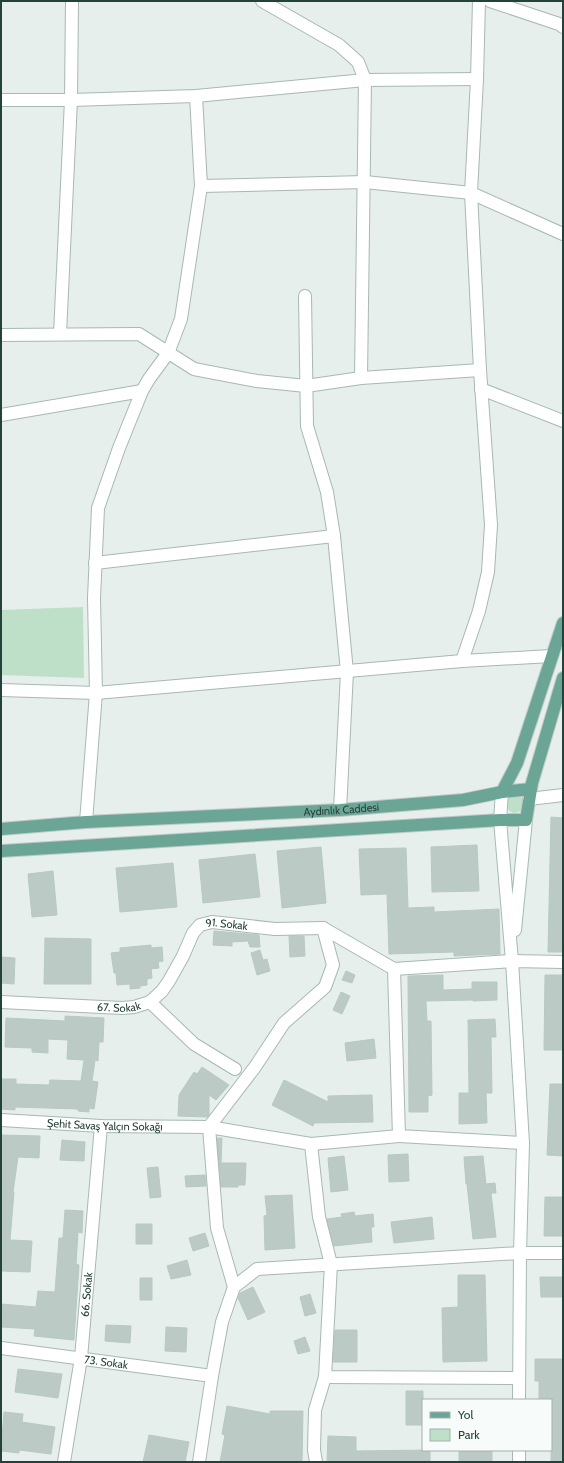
<svg xmlns="http://www.w3.org/2000/svg" width="564" height="1463" viewBox="0 0 564 1463" font-family="Cabin,sans-serif">
  <style>
    .green { fill: #bfe0c8 }
    .building { fill: #bbcac4; stroke: #b8c9c2 }
    .lines { fill: none; stroke-linecap: round; stroke-linejoin: round }
    .street-casing { stroke: #a8b8b2; stroke-width: 14 }
    .secondary-casing { stroke: #a4bbb3; stroke-width: 14 }
    .primary-casing { stroke: #c2cac8; stroke-width: 14 }
    .street { stroke: #fff; stroke-width: 12 }
    .secondary { stroke: #fff; stroke-width: 12 }
    .primary { stroke: #6aa596; stroke-width: 12 }
    .labels { text-anchor: middle; stroke-width: 3; stroke-linejoin: round; paint-order: stroke }
    .street-label { font-size: 11px; fill: #24423a; stroke: #f7fbf9 }
  </style>
  <rect width="100%" height="100%" fill="#e6efeb"/>
  <path class="green" d="M83 607 84 678 1 675V610Z
    M506 804a9 9 0 1 1 18 0a9 9 0 1 1-18 0Z"/>
  <path class="building" d="M551 817 563 818V952H548Z
    M477 845 479 891 432 892 431 847Z
    M321 847 326 903 282 908 277 851Z
    M406 848 408 908 434 907V912L499 909 500 954 454 956V952L389 954 387 894 361 895 359 849Z
    M255 854 260 897 203 903 199 860Z
    M173 863 177 907 120 912 116 868Z
    M53 871 57 915 32 917 28 874Z
    M214 931 259 935 260 947H250L248 941 232 942V946L213 945Z
    M289 936H304L305 956 290 957Z
    M45 938 91 939V984H44Z
    M151 945V948L162 947 163 961 158 962 159 968 151 969 152 978 147 979V985L140 986V988L130 989V984L117 985 116 973H114L111 953 120 952V948Z
    M260 950 263 960 267 959 270 971 257 975 251 953Z
    M1 957 15 958 14 984 1 983Z
    M346 971 355 975 352 983 342 980Z
    M443 975V990L472 989V982H497V1000L473 1001V1000L426 1001 427 1021H431L432 1095 428 1096V1112H409L408 976Z
    M545 975H563V1050H544Z
    M341 992 350 996 342 1014 333 1010Z
    M65 1016 104 1018 103 1042H99L98 1061 95 1060 92 1081 98 1082 94 1109 89 1108V1112L78 1111V1109L15 1107V1110L1 1109V1079H16V1084L49 1085 50 1080 81 1081 84 1060 67 1059 68 1040 48 1039V1053L32 1052V1048L5 1047 6 1018 65 1021Z
    M495 1019 496 1037H491L492 1093H486L487 1123 459 1124V1093H469L468 1020Z
    M374 1039 376 1058 347 1061 345 1043Z
    M202 1067 229 1085 216 1100 209 1095V1115L207 1117 178 1116 179 1095 194 1072 197 1074Z
    M284 1080 328 1102V1096L372 1095 373 1122 314 1123 313 1126 272 1105Z
    M550 1084H563V1156L547 1155Z
    M1 1135 40 1136 39 1158 18 1157 13 1192H14L10 1240 32 1241 30 1272 1 1271Z
    M217 1138H222L221 1163H246L245 1185H238V1187H221Z
    M62 1140 85 1142 84 1161 60 1160Z
    M408 1154 409 1181 389 1182 388 1155Z
    M344 1156 348 1190 331 1192 328 1158Z
    M483 1156 486 1184 495 1183 496 1193H491L496 1237 473 1239 467 1184H466L464 1157Z
    M158 1167 161 1197 150 1198 147 1168Z
    M205 1175 206 1186 186 1187 185 1176Z
    M292 1195 295 1248 265 1250 264 1216 267 1215 265 1196Z
    M545 1197H563V1236H544Z
    M65 1210 83 1211 82 1233 78 1232 76 1264 79 1265 74 1340 34 1336 35 1329 1 1327V1304L36 1307 38 1291 55 1292 59 1238H63Z
    M354 1212 355 1216 373 1214 374 1227H371L372 1242 334 1246 327 1219 342 1217 341 1214Z
    M432 1217 434 1239 394 1243 391 1222Z
    M136 1224H152V1244H136Z
    M205 1233 209 1246 193 1251 189 1238Z
    M187 1260 191 1275 171 1279 167 1266Z
    M458 1275H485L487 1361 443 1362 442 1308 458 1307Z
    M540 1277H563V1297H541Z
    M140 1278H152V1300H140Z
    M253 1287 265 1312 248 1320 238 1298 240 1293Z
    M310 1294 316 1313 305 1316 300 1297Z
    M106 1325 131 1326 130 1343 105 1341Z
    M166 1327 187 1328 186 1352 165 1351Z
    M335 1330H357V1362H333Z
    M305 1337 310 1351 298 1354 294 1341Z
    M535 1359H563V1462H551V1400H539V1381H535Z
    M18 1369 62 1374 58 1398 15 1392Z
    M406 1391H423V1425H406Z
    M227 1406 270 1414V1411H303L302 1462H220L225 1435 222 1434Z
    M4 1412 23 1414 22 1422 55 1427 51 1454 19 1450V1453L1 1451Z
    M149 1435 189 1442 185 1462H143Z
    M328 1436 356 1437V1451L430 1450V1462H327Z
    M459 1451H492V1462H459Z"/>
  <g class="lines">
    <defs>
      <g id="street">
        <path d="M262 1 339 45 358 62 365 80 361 378"/>
        <path d="M490 1 559 24 563 27"/>
        <path d="M1 100H71L196 96 365 80 477 79"/>
        <path d="M201 186 365 182 471 193 563 234"/>
        <path d="M305 296 307 426 327 492 334 536 347 672 340 810"/>
        <path d="M60 334 71 100 72 1"/>
        <path d="M1 335 139 334 194 369 257 381 306 386 361 378 480 370"/>
        <path d="M481 389 563 421"/>
        <path d="M1 415 142 391"/>
        <path d="M95 563 334 536"/>
        <path d="M462 661 479 611 488 572 491 525 480 370 471 193 477 79 479 1"/>
        <path d="M1 690 96 693 462 661 551 656"/>
        <path d="M529 799 563 795"/>
        <path d="M86 822 96 693 94 598 98 508 119 448 142 391 149 379 168 353 181 319 201 186 196 96"/>
        <path d="M323 928 394 969 512 961 563 962"/>
        <path d="M394 969 399 1136 523 1143"/>
        <path id="s1" d="M1 1002 122 1008 134 1007 150 1002 194 1044 235 1069"/>
        <path id="s2" d="M150 1002 162 991 169 981 183 956 193 933 200 925 212 922 275 929 323 928"/>
        <path id="s3" d="M1 1120 101 1126 209 1127 311 1144 399 1136"/>
        <path d="M311 1144 319 1217 331 1264 325 1377 519 1378"/>
        <path d="M234 1287 257 1269 520 1253H563"/>
        <path id="s4" d="M1 1348 212 1376"/>
        <path id="s5" d="M64 1462 81 1358 101 1126"/>
        <path d="M199 1462 212 1376 222 1322 234 1287 217 1228 209 1127 255 1067 284 1023 325 987 333 965 323 928"/>
        <path d="M316 1462 314 1450 315 1410 325 1377"/>
      </g>
      <path id="secondary" d="M502 792 500 820 512 961 523 1143 520 1253 519 1400
        M515 930 526 820
        M519 1462V1450"/>
      <g id="primary">
        <path d="M502 792 531 789"/>
        <path id="s6" d="M1 829 86 822 340 810 463 800 502 792 517 763 563 623"/>
        <path d="M1 851 500 820H526L532 783 563 678"/>
      </g>
    </defs>
    <use href="#street" class="street-casing"/>
    <use href="#secondary" class="secondary-casing"/>
    <use href="#primary" class="primary-casing"/>
    <use href="#street" class="street"/>
    <use href="#secondary" class="secondary"/>
    <use href="#primary" class="primary"/>
  </g>
  <g class="labels">
    <g class="street-label">
      <text dy="4" stroke="none"><textPath href="#s6" startOffset="341">Aydınlık Caddesi</textPath></text>
      <text dy="4" stroke="none"><textPath href="#s2" startOffset="120">91. Sokak</textPath></text>
      <text dy="4" stroke="none"><textPath href="#s1" startOffset="118">67. Sokak</textPath></text>
      <text dy="4" stroke="none"><textPath href="#s3" startOffset="104">Şehit Savaş Yalçın Sokağı</textPath></text>
      <text dy="4" stroke="none"><textPath href="#s5" startOffset="169">66. Sokak</textPath></text>
      <text dy="4" stroke="none"><textPath href="#s4" startOffset="106">73. Sokak</textPath></text>
    </g>
  </g>
  <rect width="564" height="1463" fill="none" stroke="#24423a" stroke-width="4"/>
  <rect x="422" y="1399" width="130" height="52" fill="#f7fbf9" stroke="#a3b1ad"/>
  <rect x="430" y="1412" width="20" height="6" fill="#6aa596" stroke="#a3b1ad"/>
  <text x="458" y="1419" font-size="12" fill="#24423a">Yol</text>
  <rect x="430" y="1429" width="20" height="12" fill="#bfe0c8" stroke="#a3b1ad"/>
  <text x="458" y="1439" font-size="12" fill="#24423a">Park</text>
</svg>
